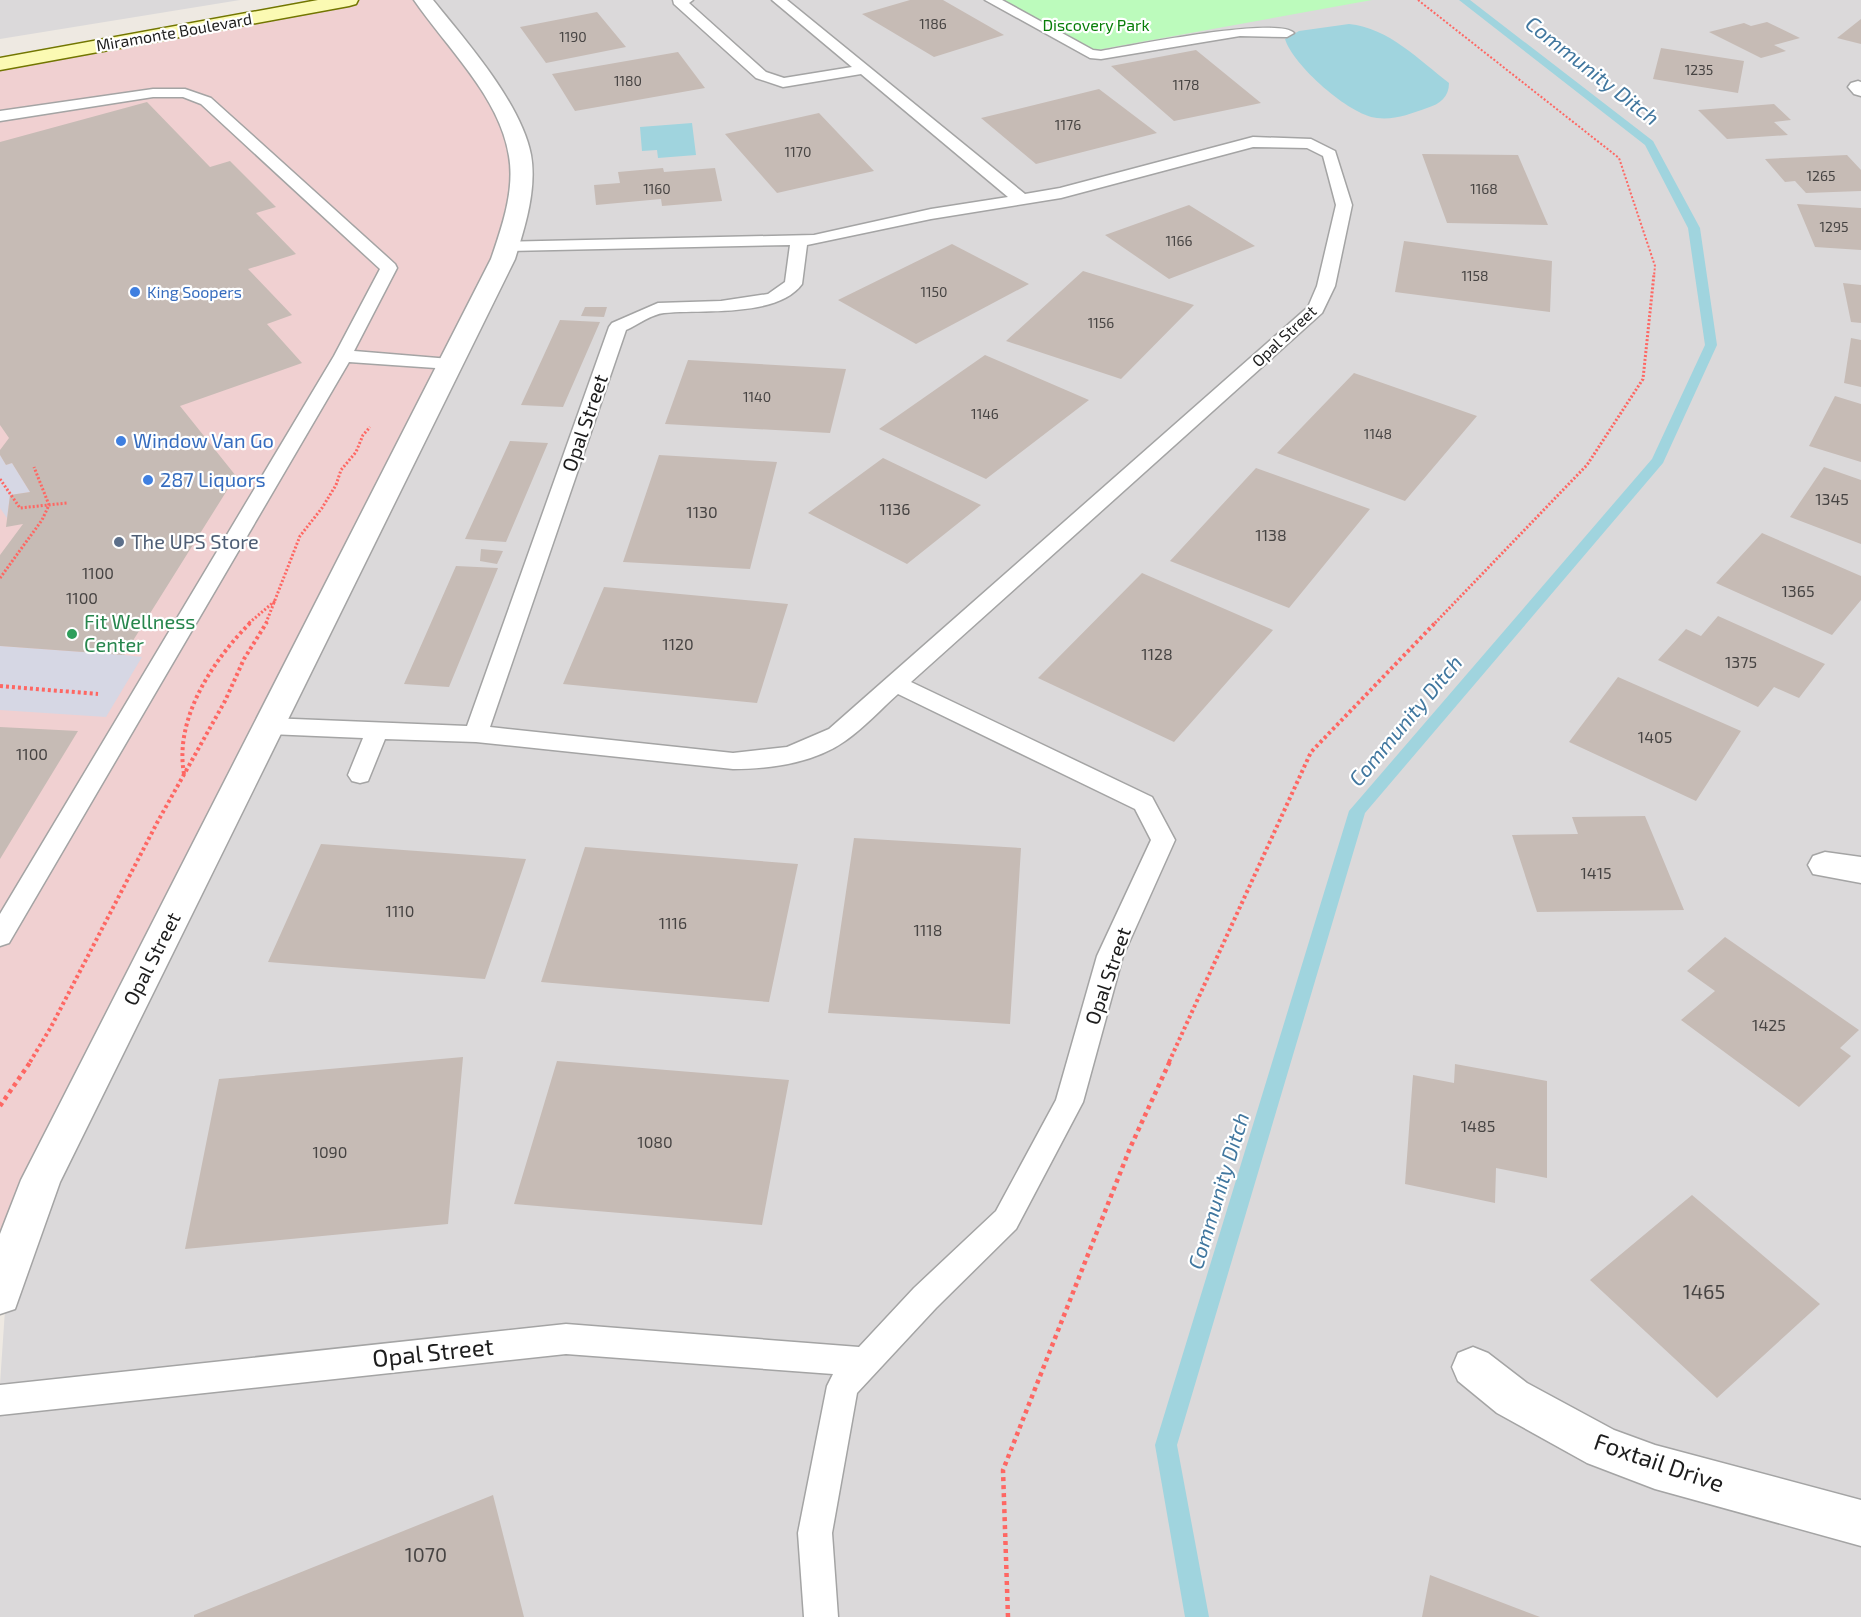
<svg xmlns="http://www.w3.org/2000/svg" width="1861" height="1617" viewBox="0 0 1861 1617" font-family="'Exo 2',sans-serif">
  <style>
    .residential { fill: #dbd9da }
    .commercial { fill: #f0d0d1 }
    .park { fill: #bcfbbc }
    .plaza { fill: #d6d7e4 }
    .water { fill: #a0d4de }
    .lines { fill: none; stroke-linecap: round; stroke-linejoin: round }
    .stream { fill: #a0d4de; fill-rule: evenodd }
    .building { fill: #c6bbb5 }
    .lane-casing { stroke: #a4a4a4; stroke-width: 3 }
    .street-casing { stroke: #a4a4a4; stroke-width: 3 }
    .secondary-casing { stroke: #727601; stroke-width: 3 }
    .path-far3 { stroke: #fe6763; stroke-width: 2; stroke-dasharray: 2 2; stroke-linecap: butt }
    .path-far2 { stroke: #fe6763; stroke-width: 3; stroke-dasharray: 2 2; stroke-linecap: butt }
    .path-far1 { stroke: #fe6763; stroke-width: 4; stroke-dasharray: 3 3; stroke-linecap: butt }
    .path { stroke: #fe6763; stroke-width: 4.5; stroke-dasharray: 4 4; stroke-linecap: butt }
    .lane { fill: #fff; fill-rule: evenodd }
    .street { fill: #fff; fill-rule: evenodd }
    .secondary { fill: #fbfab3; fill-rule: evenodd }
    .shop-dot { fill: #3f7fe0; stroke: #fff; stroke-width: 2 }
    .service-dot { fill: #5c6f8a; stroke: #fff; stroke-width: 2 }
    .leisure-dot { fill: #2e9e5b; stroke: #fff; stroke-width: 2 }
    .labels { text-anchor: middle; stroke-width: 4.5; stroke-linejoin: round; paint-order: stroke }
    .far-number-label { font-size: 14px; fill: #474443 }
    .far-park-label { font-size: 16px; fill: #087e09; stroke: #fff }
    .far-street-label { font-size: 16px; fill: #1d1d1d; stroke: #fff }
    .far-shop-label { font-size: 16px; fill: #366cbe; stroke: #fff; text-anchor: start }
    .number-label { font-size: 16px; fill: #474443 }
    .street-label { font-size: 20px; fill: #1d1d1d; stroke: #fff }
    .shop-label { font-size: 20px; fill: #366cbe; stroke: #fff; text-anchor: start }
    .service-label { font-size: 20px; fill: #4e5e75; stroke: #fff; text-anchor: start }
    .leisure-label { font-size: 20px; fill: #27864d; stroke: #fff; text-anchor: start }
    .near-number-label { font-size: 20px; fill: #474443 }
    .water-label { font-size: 21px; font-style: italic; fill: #41779f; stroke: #fff }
    .near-street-label { font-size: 24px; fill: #1d1d1d; stroke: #fff }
  </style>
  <rect width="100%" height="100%" fill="#eee9e2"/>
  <path class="residential" d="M0 0H240L0 39Z
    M421 0H1861V1617H0V1384L8 1266Z"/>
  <path class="commercial" d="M349 0H423L509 122 517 208 0 1295V64Z"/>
  <path class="park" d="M1003 0H1372L1091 51Z"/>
  <path class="plaza" d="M0 455 6 465 12 463 30 492 10 495 7 518 0 508Z
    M0 646 124 655 142 657 106 717 0 710Z"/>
  <path class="water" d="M1349 24C1389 28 1419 60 1449 83 1449 97 1440 104 1427 108 1410 114 1395 120 1377 118 1349 115 1293 65 1285 39L1299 31Z
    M692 123 696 155 658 158 657 150 642 151 640 127Z"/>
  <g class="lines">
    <path class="stream" d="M1459 0H1470L1653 141 1700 228 1717 345 1663 463 1365 813 1177 1445 1209 1617H1185L1155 1445 1349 811 1652 459 1705 345 1688 228 1645 145Z"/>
  </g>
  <path class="building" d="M910 0H943L1004 35 934 57 862 14Z
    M597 12 626 47 546 63 520 27Z
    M1861 19V44L1837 38Z
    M1767 22 1800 38 1774 45 1786 51 1761 58 1709 32 1744 23 1751 26Z
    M1661 48 1744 61 1738 93 1653 79Z
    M1196 50 1261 103 1174 121 1111 66Z
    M678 52 705 88 575 111 552 74Z
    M1099 89 1157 133 1036 164 981 118Z
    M147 102 210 167 230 161 276 207 256 213 296 254 248 269 292 315 267 324 302 363 180 406 236 476 124 655 0 646V555L23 524 6 527 10 495 30 492 12 463 6 465 0 455V450L9 438 0 425V142Z
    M1774 104 1791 120 1774 122 1788 135 1727 139 1698 110Z
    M819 113 874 171 777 193 725 134Z
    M1422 154 1518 155 1548 225 1447 223Z
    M1847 155 1861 170V191L1806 193 1795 181 1785 182 1765 159Z
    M663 168 664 172 715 168 722 201 662 206 661 199 596 205 594 185 620 183 618 172Z
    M1797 204 1861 208V250L1815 247Z
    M1189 205 1255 246 1169 279 1105 235Z
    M1404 241 1552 261 1550 312 1395 292Z
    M952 244 1029 284 916 344 838 300Z
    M1083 271 1194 305 1121 379 1006 341Z
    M1843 283 1861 285V323L1851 322Z
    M585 307H607L604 317 581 316Z
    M560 320 600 322 563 407 521 405Z
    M1851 338 1861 340V387L1844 383Z
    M985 355 1089 400 986 479 879 429Z
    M688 360 846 369 830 433 665 424Z
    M1354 373 1477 416 1405 501 1277 453Z
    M1835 396 1861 404V462L1809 446Z
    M510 441 548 443 506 542 465 539Z
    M659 455 777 462 750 569 623 562Z
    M883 458 981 505 907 564 808 513Z
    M1824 467 1861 480V544L1790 517Z
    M1256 468 1370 509 1289 608 1170 561Z
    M1762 533 1861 576V600L1832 635 1716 583Z
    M481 549 503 551 497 564 480 561Z
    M456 566 498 568 449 687 404 684Z
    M1142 573 1273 630 1174 742 1038 678Z
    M604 587 788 604 757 703 563 684Z
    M1718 616 1825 664 1799 698 1774 687 1758 707 1658 660 1686 629 1701 636Z
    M1618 677 1741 731 1696 801 1569 742Z
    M0 727 78 731 0 859Z
    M1645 816 1684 910 1537 912 1512 835 1578 834 1572 817Z
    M854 838 1021 848 1010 1024 828 1013Z
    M321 844 526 859 485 979 268 962Z
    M585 847 798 864 769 1002 541 982Z
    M1725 937 1859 1030 1840 1048 1851 1056 1799 1107 1681 1020 1715 991 1687 971Z
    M463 1057 448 1224 185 1249 219 1079Z
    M557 1061 789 1080 762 1225 514 1204Z
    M1455 1064 1547 1081V1178L1496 1168 1495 1203 1405 1184 1413 1075 1454 1083Z
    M1692 1195 1820 1304 1717 1398 1590 1280Z
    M493 1495 524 1617H194V1615Z
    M1430 1575 1540 1617H1422Z"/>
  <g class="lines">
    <defs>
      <path id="lane" d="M673 0H693L689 3 766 72 784 78 852 67 772 0H787L1025 194 1060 188 1253 137 1311 139 1335 151 1352 205 1335 286 1322 313 911 682 1152 797 1175 840 1123 956 1083 1102 1016 1229 936 1308 857 1393 832 1533 838 1617H804L798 1533 827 1386 833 1374 566 1354 0 1415V1385L566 1324 859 1347 914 1288 996 1211 1056 1100 1097 956 1151 840 1135 809 898 694C881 709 864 728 845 741 814 763 770 769 733 769L476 742 385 739 368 781 360 783 352 781 348 775 363 738 269 734 261 732 258 726 261 720 269 718 467 726 609 327 612 323 658 303 721 301 768 294 785 282 790 245 507 251 499 246 501 242 814 235 931 209 1008 197 861 74 783 87 756 78 674 4ZM1253 147 1307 148 1323 156 1336 205 1317 286 1308 307 829 729 787 747 733 753 490 727 626 330C637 325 652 314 664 313 702 309 777 318 802 284L807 245 931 219 1061 198Z
        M985 0H1002L1093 50 1101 51C1130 46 1277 16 1294 33L1287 37 1240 36 1101 59 1090 58Z
        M153 89H185L211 98 395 264 397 268 354 351 450 359 456 360 459 364 456 368 450 369 349 362 9 943 0 946V914L334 356 380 269 201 104 183 97H153L0 121V111Z"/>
      <path id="street" d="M414 0H433C466 41 521 103 531 155 537 189 525 227 515 259L60 1182 15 1309 0 1314V1234L21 1180 491 259C502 227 515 190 509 156 500 97 446 47 414 0Z
        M1858 81 1861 82V96L1854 94 1848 87 1851 83Z
        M1825 852 1861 857V883L1813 874 1808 865 1813 856Z
        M1473 1347 1488 1353 1527 1383 1614 1430 1655 1445 1861 1500V1546L1655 1489 1587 1463 1497 1413 1458 1381 1452 1367 1458 1353Z"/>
      <path id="secondary" d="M318 0H358L356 4 349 6 0 70V58Z"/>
    </defs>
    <use href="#lane" class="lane-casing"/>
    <use href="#street" class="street-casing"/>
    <use href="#secondary" class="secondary-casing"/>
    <path class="path-far3" d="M1418 0 1619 158 1655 266 1654 276"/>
    <path class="path-far2" d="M0 479 20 508 67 503
      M0 578 42 520 49 505 34 467
      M249 623 275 601
      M266 623 300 536 322 508 336 485 341 470 356 452 363 435 370 427
      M1435 623 1587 465 1643 379 1654 274"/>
    <path class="path-far1" d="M0 686 98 694
      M184 774C174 718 213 660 251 622
      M30 1062 51 1027 158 821 225 701 244 659 267 622
      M1169 1062 1311 752 1436 622"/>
    <path class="path" d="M0 1106 31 1061
      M1008 1617 1003 1470 1130 1148 1170 1061"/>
    <use href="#lane" class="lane"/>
    <use href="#street" class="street"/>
    <use href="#secondary" class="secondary"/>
  </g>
  <g class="shop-dot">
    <circle cx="135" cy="292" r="6"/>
    <circle cx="121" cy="441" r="6"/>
    <circle cx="148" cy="480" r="6"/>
  </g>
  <circle class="service-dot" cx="119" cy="542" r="6"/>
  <circle class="leisure-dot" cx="72" cy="634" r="6"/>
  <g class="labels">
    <g class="far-number-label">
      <text x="933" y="29">1186</text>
      <text x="573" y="42">1190</text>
      <text x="1699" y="75">1235</text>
      <text x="628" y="86">1180</text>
      <text x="1186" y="90">1178</text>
      <text x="1068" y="130">1176</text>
      <text x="798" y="157">1170</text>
      <text x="1821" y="181">1265</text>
      <text x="657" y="194">1160</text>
      <text x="1484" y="194">1168</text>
      <text x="1834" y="232">1295</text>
      <text x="1179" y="246">1166</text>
      <text x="1475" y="281">1158</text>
      <text x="934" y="297">1150</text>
      <text x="1101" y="328">1156</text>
      <text x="757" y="402">1140</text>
      <text x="985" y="419">1146</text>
      <text x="1378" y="439">1148</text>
    </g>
    <g class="far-park-label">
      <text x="1096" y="31">Discovery Park</text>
    </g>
    <g class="far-street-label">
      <text transform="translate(174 32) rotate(-10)" y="6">Miramonte Boulevard</text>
      <text transform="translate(1284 336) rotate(-43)" y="6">Opal Street</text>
    </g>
    <g class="far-shop-label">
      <text x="147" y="298">King Soopers</text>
    </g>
    <g class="number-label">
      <text x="1832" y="505">1345</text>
      <text x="895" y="515">1136</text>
      <text x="702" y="518">1130</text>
      <text x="1271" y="541">1138</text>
      <text x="98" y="579">1100</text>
      <text x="1798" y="597">1365</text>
      <text x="82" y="604">1100</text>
      <text x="678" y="650">1120</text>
      <text x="1157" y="660">1128</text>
      <text x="1741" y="668">1375</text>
      <text x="1655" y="743">1405</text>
      <text x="32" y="760">1100</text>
      <text x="1596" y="879">1415</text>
      <text x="400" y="917">1110</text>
      <text x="673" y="929">1116</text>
      <text x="928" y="936">1118</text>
      <text x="1769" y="1031">1425</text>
      <text x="1478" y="1132">1485</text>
      <text x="655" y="1148">1080</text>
      <text x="330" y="1158">1090</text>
    </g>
    <g class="street-label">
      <text transform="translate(585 423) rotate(-71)" y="7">Opal Street</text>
      <text transform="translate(152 959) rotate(-63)" y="7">Opal Street</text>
      <text transform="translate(1108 976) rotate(-71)" y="7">Opal Street</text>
    </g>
    <g class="shop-label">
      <text x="133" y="448">Window Van Go</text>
      <text x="160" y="487">287 Liquors</text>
    </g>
    <g class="service-label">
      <text x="131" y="549">The UPS Store</text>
    </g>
    <g class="leisure-label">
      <text x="84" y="629">Fit Wellness<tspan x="84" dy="23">Center</tspan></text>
    </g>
    <g class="near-number-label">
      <text x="1704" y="1299">1465</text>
      <text x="426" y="1562">1070</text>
    </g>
    <g class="water-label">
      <text transform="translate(1592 71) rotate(38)" y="7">Community Ditch</text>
      <text transform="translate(1406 721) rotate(-50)" y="7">Community Ditch</text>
      <text transform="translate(1219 1191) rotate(-73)" y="7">Community Ditch</text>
    </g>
    <g class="near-street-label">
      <text transform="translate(433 1353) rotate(-6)" y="8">Opal Street</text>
      <text transform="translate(1659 1463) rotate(19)" y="8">Foxtail Drive</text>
    </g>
  </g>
</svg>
